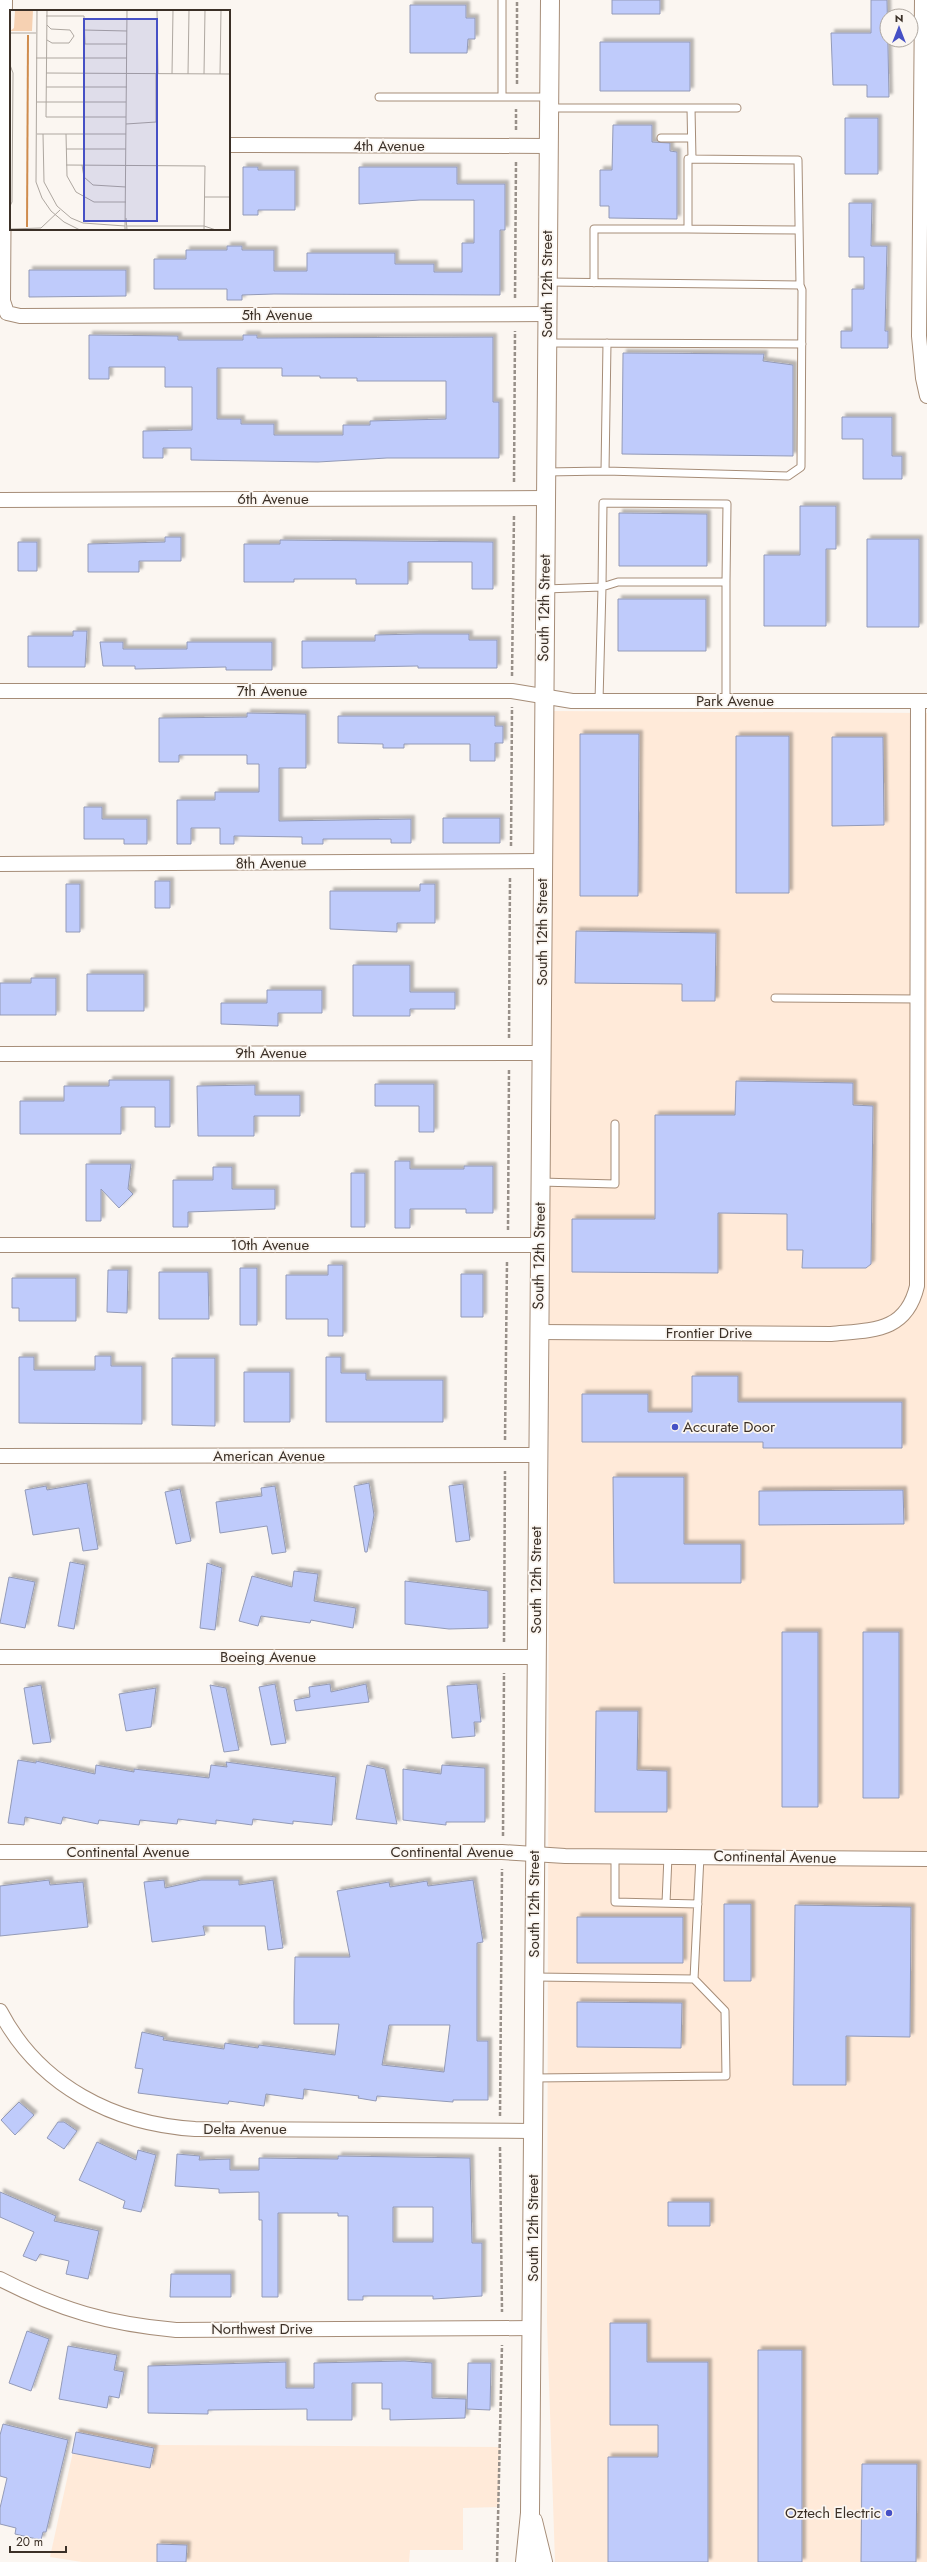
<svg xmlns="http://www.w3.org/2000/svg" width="927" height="2562" viewBox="0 0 927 2562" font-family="Jost,sans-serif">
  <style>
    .built { fill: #ffead9 }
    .building { fill: #bfcbfb; stroke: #939ab7; fill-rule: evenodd; filter: url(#shadow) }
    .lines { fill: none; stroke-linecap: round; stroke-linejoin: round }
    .service-casing { stroke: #a68d78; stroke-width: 9 }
    .minor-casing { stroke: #a68d78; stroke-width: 16 }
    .tertiary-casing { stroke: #a68d78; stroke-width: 20 }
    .path { stroke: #989089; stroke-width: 2.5; stroke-dasharray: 4 2; stroke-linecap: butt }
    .service { stroke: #fff; stroke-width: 7 }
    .minor { stroke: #fff; stroke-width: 14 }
    .tertiary { stroke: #fff; stroke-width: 18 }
    .poi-dot { fill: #4650c5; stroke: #fbf6f1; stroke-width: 1.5 }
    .labels { text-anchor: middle; stroke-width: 3.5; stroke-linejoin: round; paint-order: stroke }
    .street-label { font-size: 15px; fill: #3b3027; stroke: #fbf6f1 }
    .poi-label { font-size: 15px; fill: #3b3027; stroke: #fbf6f1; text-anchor: start }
    .inset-river { fill: none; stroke: #cf8b4d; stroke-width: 2 }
    .inset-road { fill: none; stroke: #aea7a0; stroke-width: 1 }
    .view { fill: #4650c5; fill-opacity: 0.15; stroke: #4650c5; stroke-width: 2 }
    .inset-edge { fill: none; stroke: #3b3027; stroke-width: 2 }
  </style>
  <defs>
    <filter id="shadow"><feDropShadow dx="3.5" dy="-3.5" stdDeviation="1" flood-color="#0004"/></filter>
  </defs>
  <rect width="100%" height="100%" fill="#fbf6f1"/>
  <path class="built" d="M551 711 927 713V2562H555L547 2323Z
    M78 2429 157 2445 500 2447 499 2507 463 2508V2550H410L409 2562H186V2545L157 2544V2562H82L50 2557Z"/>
  <path class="building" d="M612 0H660V14H612Z
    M871 0H887L889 97H867V85H833L831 33H871Z
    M410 5H466V18H475V39H468L467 53H410Z
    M600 42H690V91H600Z
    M845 118H878V174H845Z
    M613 125H652V142L670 143V151L677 152V219L609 218V206H600V170H612Z
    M243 167H258V170H295V210H258V215H243Z
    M359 167H457V184H505V230H500V295L274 294 242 295V300H227V289H154V259H186V250H227V246H242V250H274V271H307V253H395V264H434V272H462V243H474V200H420L359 204Z
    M849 203H872L871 246H887L885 331H888V348H841V331H852V289H864V257H849Z
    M29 270H126V296L29 297Z
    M89 335 178 336V340H243V335H257V338L493 337V402H499V458H387L318 462 191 460V448H163V458H143V431L192 430V387H165V367H109V379H89ZM217 368H282V376H320V378H357V381H446V419L370 421V425H343V435H274V424H241V419H217Z
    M623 353 764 354 763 361 793 365V456L622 454Z
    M842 417H892V456H902V479H863V439H842Z
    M800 506H836V549H826V626H764V555H800Z
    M619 513 707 514V566H619Z
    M165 537H181V561H139V572H88V544L165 542Z
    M867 539H919V627H867Z
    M280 540 493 542V589H472V562H408V584H356V579H294V582H244V544H280Z
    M18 542H37V571H18Z
    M618 599H706V651H618Z
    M73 631H87L85 667H28V636H73Z
    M418 634H469V640H497V668H418V666L302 668V641H375V635Z
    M100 642H123V649H187V642H272V670H226V667L135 669V666H103Z
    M247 713 306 714V768H279V821L411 819V843H391V839H323V844H302V837L234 836V844H220V828H191V844H177V800H215V792H259V764H247V755H179V762H159V718L247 717Z
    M338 716H495V726H503V743H495V761H470V744H404V748H383V744L338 743Z
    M580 734H639L638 896H580Z
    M736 736H789V893H736Z
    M832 737H883L884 825 832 826Z
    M84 807H102V819H147V844H124V839H84Z
    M443 818H500V843H443Z
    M155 881H170V908H155Z
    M66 884H80V932H66Z
    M420 884H435V923H397V932L330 929V891H420Z
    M576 931 716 933 715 1001H682V984L575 983Z
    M353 965H410V992H455V1009H410V1016H353Z
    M87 974H144V1011H87Z
    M31 978H56V1015H0V983H31Z
    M267 990H322V1013H278V1026L221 1024V1003H267Z
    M109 1080H170V1127H155V1107H121V1134H20V1101H64V1086H109Z
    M736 1081 853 1083V1105L873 1106 871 1264 866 1268H802L803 1250H787V1214L718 1213V1273L572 1272V1219H655V1115H735Z
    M375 1084H434V1132H419V1106H375Z
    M255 1085V1095H300V1116H254V1136H198L197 1086Z
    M395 1161H410V1169H464V1166H493V1213H466V1209H410V1228H395Z
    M86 1164H131L128 1189 133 1194 119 1208 101 1189V1221H86Z
    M213 1167H232V1189H275V1209L188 1212V1227H173V1180H213Z
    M351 1173H365V1227H351Z
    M328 1265H343V1336H328V1319H286V1275H328Z
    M240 1268H257V1325H240Z
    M108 1270H128L127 1313 107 1312Z
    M159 1272H208L209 1319H159Z
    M461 1274H483V1317H461Z
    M12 1278H76V1321H19V1308H12Z
    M95 1356H111V1366H142V1424L19 1423V1357H34V1370H95Z
    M326 1357H341V1373H366V1380H443V1422H326Z
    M172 1358H215V1426L172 1425Z
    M244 1372H290V1422H244Z
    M692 1376H738V1402H902V1448H763V1442H582V1394H648V1412H692Z
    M613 1477H684V1544H741V1583H614Z
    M87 1483 98 1549 83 1551 79 1528 33 1535 25 1490 46 1486 47 1490Z
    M369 1483 374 1515 367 1552H365L354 1486Z
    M463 1484 470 1540 456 1542 449 1486Z
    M275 1486 286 1552 272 1554 267 1526 220 1533 216 1502 262 1496 261 1488Z
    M180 1489 191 1541 176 1544 165 1492Z
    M903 1490 904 1524 759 1525V1491Z
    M70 1562 85 1565 74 1629 58 1626Z
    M207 1563 222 1568 215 1630 200 1628Z
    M294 1571 318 1574 314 1601 356 1608 353 1628 311 1620 310 1623 261 1616 258 1626 239 1621 252 1576 292 1587Z
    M9 1577 35 1582 25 1628 0 1623Z
    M405 1581 488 1591V1628L449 1629 405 1624Z
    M782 1632H818V1807H782Z
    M863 1632H899V1798H863Z
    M275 1684 286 1743 271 1745 259 1687Z
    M330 1684 331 1692 366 1684 369 1702 296 1711 294 1700 310 1697 309 1687Z
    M477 1684 481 1722H474L475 1736 452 1738 447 1686Z
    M41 1685 51 1742 33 1744 24 1688Z
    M210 1685 226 1688 239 1750 224 1752Z
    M156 1688 151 1727 126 1731 119 1694Z
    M596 1711H638L637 1770 667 1771V1812H595Z
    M18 1760 36 1763V1761L95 1774 96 1765 134 1772V1769L209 1778 211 1765 227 1767 226 1762 336 1777 332 1825 293 1821V1824L253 1819 252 1825 216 1820V1824L178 1819 177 1824 140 1820 139 1825 99 1820 98 1824 63 1817 61 1824 25 1817 24 1825 8 1823Z
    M367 1765 385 1769 397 1824 356 1819Z
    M442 1765 485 1768V1822H446V1825L403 1820V1769L441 1774Z
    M49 1880 50 1885 83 1882 88 1927 0 1936V1886Z
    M164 1880 165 1888 201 1880H239V1885L273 1880 283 1948 268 1950 265 1926H203L205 1935 152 1942 144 1882Z
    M473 1880 483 1942 477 1943V2041H488V2100H453V2102L377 2096 376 2101 358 2098 359 2096 304 2089 303 2099 266 2094 264 2106 229 2101 228 2104 138 2093 143 2069 135 2068 142 2032 164 2037 163 2040 224 2049 225 2043 258 2048 259 2045 335 2055 339 2024H294V2002L295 1957H350L337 1891 389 1882 390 1887 427 1881 428 1886ZM389 2025H450L444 2072 382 2065Z
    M724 1904H751V1981H724Z
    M795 1905 911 1907 910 2037 846 2036V2085H793Z
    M577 1917H683V1963H577Z
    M577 2002 682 2003 681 2048 577 2047Z
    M19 2102 34 2115 15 2135 1 2120Z
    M58 2122H64L77 2131 64 2149 47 2138Z
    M97 2142 136 2160 138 2150 156 2155 141 2212 123 2208 125 2201 79 2180Z
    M177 2154 200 2156 199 2160 230 2159V2170H259V2158L338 2159V2156L470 2158 472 2243H482V2296L433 2299V2296H363V2300H348V2216H338V2213H278V2297H262V2220H259V2192L219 2193V2189L175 2186ZM393 2207H433V2242H393Z
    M0 2192 56 2216 54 2221 99 2231 88 2279 66 2274 69 2261 40 2254 36 2261 23 2256 34 2232 0 2217Z
    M668 2202H710V2226H668Z
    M231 2274V2297H170L171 2274Z
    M610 2323H647V2362H708V2562H608V2457H658V2425H610Z
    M27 2331 49 2339 31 2391 9 2383Z
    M68 2346 117 2355 114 2370 124 2372 119 2398 109 2396 107 2408 59 2399Z
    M758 2350H802V2562H758Z
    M404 2361 432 2363V2398L466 2399 465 2418 390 2420V2409H382V2383H352V2420H307V2409L208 2410V2414L148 2413V2366L286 2362V2388H314V2363Z
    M468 2363H491L490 2410 467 2409Z
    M3 2424 68 2440 46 2532H43L41 2540 15 2534 16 2528 0 2524V2508L7 2478 0 2476V2435Z
    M76 2432 154 2448 150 2468 72 2453Z
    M862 2464H917L916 2562H861Z
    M157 2544 187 2545 186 2562H157Z"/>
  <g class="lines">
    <defs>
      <path id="service" d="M502 0V97H549
        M379 97H502
        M549 108H737
        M691 108 692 159
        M661 138H691
        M548 282 800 285 798 160 688 159V229L799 230
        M594 283V229H688
        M547 343 802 344
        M607 343 605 471 788 476 801 467 802 290 800 285
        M546 472 605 471
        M726 582V701
        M545 589 602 587 603 503 727 504 726 582H618L602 587 599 701
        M775 998 918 999
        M540 1182 615 1184V1124
        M615 1856V1902L698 1904
        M666 1903 668 1856
        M535 1977 694 1979 700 1856
        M534 2078 726 2076 725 2011 694 1979"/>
      <path id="minor" d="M5 0 3 301 7 313 20 316 547 314
        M922 0 919 336 923 378 927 396
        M229 145 548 146
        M0 500 546 498
        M0 691H512L572 701H927
        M0 864 542 861
        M0 1054 541 1053
        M0 1245H539
        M538 1332 831 1334C871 1330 906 1333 917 1286L918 701
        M0 1456 537 1455
        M0 1657H536
        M0 1852H502L565 1856 927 1859
        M0 2011C39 2086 114 2124 195 2129L533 2131
        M0 2279C60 2310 109 2324 176 2330L532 2328"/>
      <path id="tertiary" d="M533 2521 543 2562
        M525 2562 530 2513 550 0"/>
    </defs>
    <use href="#service" class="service-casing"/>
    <use href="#minor" class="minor-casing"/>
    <use href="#tertiary" class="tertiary-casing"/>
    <path class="path" d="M517 84V0
      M516 130V109
      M515 298 516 161
      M514 482 515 331
      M512 676 514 515
      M511 846 512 707
      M509 1038 510 877
      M508 1230 509 1069
      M505 1440 507 1261
      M504 1642 505 1471
      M503 1836 504 1673
      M500 2116 502 1869
      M500 2147 502 2312
      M497 2562 502 2345"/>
    <use href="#service" class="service"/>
    <use href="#minor" class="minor"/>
    <use href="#tertiary" class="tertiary"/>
  </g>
  <g class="poi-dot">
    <circle cx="675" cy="1427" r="4"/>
    <circle cx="889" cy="2513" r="4"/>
  </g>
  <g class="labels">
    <g class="street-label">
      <text x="389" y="151">4th Avenue</text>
      <text transform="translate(547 284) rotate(-90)" y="5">South 12th Street</text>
      <text x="277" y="320">5th Avenue</text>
      <text x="273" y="504">6th Avenue</text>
      <text transform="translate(544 608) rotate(-89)" y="5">South 12th Street</text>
      <text x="272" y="696">7th Avenue</text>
      <text x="735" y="706">Park Avenue</text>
      <text transform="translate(271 863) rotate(-1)" y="5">8th Avenue</text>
      <text transform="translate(542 932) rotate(-90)" y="5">South 12th Street</text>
      <text x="271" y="1058">9th Avenue</text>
      <text x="270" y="1250">10th Avenue</text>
      <text transform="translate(539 1256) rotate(-89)" y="5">South 12th Street</text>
      <text x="709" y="1338">Frontier Drive</text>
      <text x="269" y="1461">American Avenue</text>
      <text transform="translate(536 1580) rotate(-90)" y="5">South 12th Street</text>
      <text x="268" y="1662">Boeing Avenue</text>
      <text x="128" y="1857">Continental Avenue</text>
      <text x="452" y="1857">Continental Avenue</text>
      <text transform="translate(775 1857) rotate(1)" y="5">Continental Avenue</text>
      <text transform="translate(534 1904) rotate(-90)" y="5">South 12th Street</text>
      <text x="245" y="2134">Delta Avenue</text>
      <text transform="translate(533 2228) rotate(-90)" y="5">South 12th Street</text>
      <text x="262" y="2334">Northwest Drive</text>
    </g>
    <g class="poi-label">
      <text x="683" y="1432">Accurate Door</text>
      <text x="881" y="2518" text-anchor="end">Oztech Electric</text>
    </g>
  </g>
  <g transform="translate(10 10)">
    <rect width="220" height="220" fill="#fbf6f1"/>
    <path d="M2 0H23L22 21H0L4 18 5 1Z" fill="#f6d1b2"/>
    <path class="inset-river" d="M17 217 18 25"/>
    <path class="inset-road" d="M27 0 26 172 32 188 41 201 54 212 70 220M37 0 36 107H116M147 0 148 64M36 6H74L75 34H117M74 20 117 21M0 23H26M37 30 42 33H59L64 26 60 20 41 19 37 15M26 48H117M0 55 3 63 2 192 0 196M36 63 220 64M162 64 163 0M178 64 179 0M194 64 195 0M210 64 211 0M36 77H117M27 92H116M116 114 146 112V64M27 124H116M33 124 34 172 47 196 61 208 73 213 115 216M56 124 57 166 66 182 84 192H116M56 139H116M56 155 195 156 194 220M72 155 74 167 83 175 116 177M195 187H220M116 208 117 220M117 216H194L206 220M0 219 31 218 50 200M115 220 117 0"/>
    <path class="view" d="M74 9H147V211H74Z"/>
    <rect width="220" height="220" class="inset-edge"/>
  </g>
  <g transform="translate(899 28)"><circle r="19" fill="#fbf6f1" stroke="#aea7a0"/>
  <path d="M0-3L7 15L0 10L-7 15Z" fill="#4650c5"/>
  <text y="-6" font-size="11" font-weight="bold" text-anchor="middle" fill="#3b3027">N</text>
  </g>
  <path d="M10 2546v6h56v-6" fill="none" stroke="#3b3027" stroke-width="2"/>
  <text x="16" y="2546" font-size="12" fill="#3b3027" stroke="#fbf6f1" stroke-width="3" paint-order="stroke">20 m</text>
</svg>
